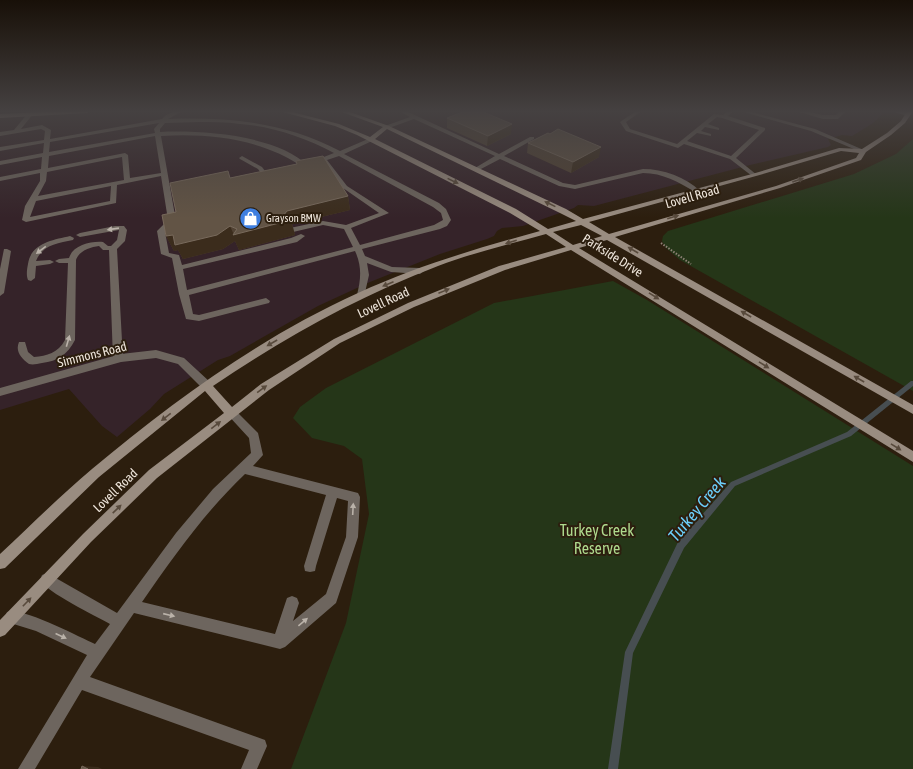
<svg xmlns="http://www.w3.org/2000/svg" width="913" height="769" viewBox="0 0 913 769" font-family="'Asap Condensed',sans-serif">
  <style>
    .commercial { fill: #352329 }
    .green { fill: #253618 }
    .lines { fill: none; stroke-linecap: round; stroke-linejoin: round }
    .stream { fill: #474e51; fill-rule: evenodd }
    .path { stroke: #8f8377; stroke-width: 2; stroke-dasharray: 1.5 1.5; stroke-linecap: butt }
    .lane { fill: #6d655e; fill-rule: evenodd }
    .street { fill: #6d655e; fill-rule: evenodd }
    .secondary { fill: #998c80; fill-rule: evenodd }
    .wall { fill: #514233 }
    .shaded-wall { fill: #3b2c1c }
    .building { fill: #625445; stroke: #786a5c }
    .oneway { fill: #584a3c }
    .oneway2 { fill: #bab2a9 }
    .labels { text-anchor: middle; stroke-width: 4; stroke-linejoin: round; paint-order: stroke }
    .far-poi-label { font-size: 11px; fill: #eee5db; stroke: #2c1e0e; text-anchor: start }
    .street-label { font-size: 13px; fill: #eee5db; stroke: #2c1e0e }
    .near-park-label { font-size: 16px; fill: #aed98d; stroke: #2c1e0e }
    .near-water-label { font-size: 17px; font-style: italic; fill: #6ccffb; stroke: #2c1e0e }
  </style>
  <rect width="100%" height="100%" fill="#2c1e0e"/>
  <path class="commercial" d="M0 111H886L873 123 857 133 852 136 842 135 828 139 831 145 828 147 750 165 594 206 578 205 574 208 523 226 502 228 497 231 494 236 487 239 440 254 370 282 318 306 230 356 218 360 164 394 150 409 117 437 102 426 69 389 0 410Z"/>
  <path class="green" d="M913 139V391L680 260 666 248 662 241 663 236 668 231 854 174 896 154Z
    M613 281 647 300 913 466V769H291L346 623 369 514 362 459 344 446 312 438 293 418 300 407 326 388 494 303Z"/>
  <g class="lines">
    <path class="stream" d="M911 381H913V386L851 436 735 486 684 548 633 653 618 769H608L625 652 678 542 731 482 847 432Z"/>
    <path class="path" d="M661 243 691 264"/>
    <path class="lane" d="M176 111H183L168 119C230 117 285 122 340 151L368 139H372V141L344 154 439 203 446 209 451 220 447 226 440 229 362 249 365 256 392 267 420 268 424 271 420 274 391 272 367 263 369 275 364 297 361 298 357 295C361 279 362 266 355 251L189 295 193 314 199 315 266 298 270 301 269 303 199 321 186 319 179 294 172 258 161 254 157 231 168 220 161 176 117 185 116 203 26 222 22 220 25 206 40 181V173L0 181V177L41 169 42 157 0 165V161L43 153 44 143 0 151V147L44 140 45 131 41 129 0 136V132L14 130 28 113 33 114 21 129 42 125 51 130 50 139 162 119 166 115ZM199 122C212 122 226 122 240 124 271 126 306 138 334 153L311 162V164L322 162 343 188 379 213 346 225 323 221 290 228 289 230 293 232 323 225 344 229 353 247 187 290 183 269 297 242 305 236 301 234 291 238 182 265 179 255 169 253 165 232 176 221 161 136C210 133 262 139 303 167L308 166C278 135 201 130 160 132V129L165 123ZM159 123 154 129 155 133 49 152 50 142ZM155 136 161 173 130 178 128 155 125 153 48 168 49 156ZM339 156 433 207 441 213 443 220 434 225 360 245 351 228 389 213 347 186 327 160ZM122 157 124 180 38 196 46 181 47 172ZM111 186 110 201 30 217 36 201Z
      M399 111H406L499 154 530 137H534V139L504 156 563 183 575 185 643 169C663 169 686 177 700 191L695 192C678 182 663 173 643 173L575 189 559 186 500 159 479 170H475V168L495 156 414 119 389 128H385V126L410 117Z
      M636 111H642L626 122 630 129 677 144 714 114 723 115 727 111H733L728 116 765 128V130L736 158 757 175 752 176 730 159 684 144 678 148 626 131 620 122ZM717 117 722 118 759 130 731 156 687 141 697 133 711 136V134L701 131 705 127 719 130V128L708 124Z
      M796 111H805L823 115H836L840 111H846L838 119H823Z
      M890 111H900L911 114 908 116Z
      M242 156 262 167 268 175 267 176H263L258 169 240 159 239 158Z
      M115 226H124L127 230 125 241 117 249 123 359 121 362H115L113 359 109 250H103L99 246C90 247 79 251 76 260L75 340C67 355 58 361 42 363 37 364 33 365 29 364 21 358 15 351 19 342H25L28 352 34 357C47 356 58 353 65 340L68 263H59L55 261 59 259 69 258C73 245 91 241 103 242L108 246H111L117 240 119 230 80 237 76 235 80 233Z
      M70 236 74 238 73 240C58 243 42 245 36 261L50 260 54 262 50 264 36 266 35 278 31 281 28 280C26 275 27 269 28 264 31 243 53 240 70 236Z
      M4 249H7L11 251 4 293 0 296V269Z
      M231 409 235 410 258 433 263 455 253 466 358 493 360 497 358 537 336 603 285 647 280 649 134 613 90 677 265 740 267 746 257 769H241L249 750 82 690 35 769H18L87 655 36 631 7 622 5 617 7 612C21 606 79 637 95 644L110 624C96 616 46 592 40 580L42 575 47 573 117 613 176 533 213 489 251 453 249 438 226 413 227 410ZM245 474 326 495 304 566 305 571 310 572 315 571 316 566 337 498 348 501 346 537 326 594 293 621 299 603 297 598 292 596 287 598 275 634 142 602C174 556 205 512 245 474Z"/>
    <path class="street" d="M740 111H748L815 129 866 151 861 152 811 131Z
      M156 350 184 358 210 382 211 385 210 388H202L178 364 156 358 121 362 0 396V388L121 354Z"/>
    <path class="secondary" d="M63 111H90L87 113 0 118V114Z
      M279 111H288L339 124 370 137 383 127 339 111H347L389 126 566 209 583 219 752 174 839 148 862 149 887 133 901 121 907 111H913L905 123 891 135 866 152 861 160 780 188 615 237 913 405V414L607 240 579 248 913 451V462L571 250 505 270 414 307 340 343 269 390 157 478 91 542 5 635 0 637V620L83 534 149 470 224 413 205 391 99 477 5 568 0 569V554C30 526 60 496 92 469 173 401 261 337 358 293 417 266 478 248 540 231L510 213 357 135 335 126ZM387 129 560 213 576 221 548 229 516 209 375 139ZM841 151 859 153 856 158 776 186 609 234 589 222 756 176ZM581 225 602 236 573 245 553 232ZM546 234 566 247 499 266 408 303 334 339 261 384 232 407 213 386C284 338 357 297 438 266 472 253 510 244 546 234Z"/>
  </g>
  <path class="wall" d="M447 118 511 134 487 146 447 128Z
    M528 143 599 157 571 173 527 153Z
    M296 161 348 196 350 210 292 224 295 235 239 250 235 241 223 249 183 259 178 250 174 251 166 236 176 212 230 178 296 164Z"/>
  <path class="shaded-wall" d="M512 124 511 134 487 146 488 136Z
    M601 147 599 157 571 173 573 162Z
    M348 196 350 210 292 224 295 235 239 250 235 241 223 249 183 259 178 250 174 251 166 236 173 235 230 226 234 235 283 216 287 211Z
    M82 766 98 767 102 769H88Z"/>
  <path class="building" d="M465 111H481L512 124 488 136 447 118Z
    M558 129 601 147 573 162 528 143 548 133 550 134Z
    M323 156 348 196 287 211 283 216 291 220 233 235 237 229 230 226 217 235 175 245 173 235 166 236 162 215 176 212 170 183 228 171 230 178 297 164 296 161Z
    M82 766 88 769H81Z"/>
  <defs><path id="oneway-solid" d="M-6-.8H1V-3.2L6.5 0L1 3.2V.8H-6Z"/></defs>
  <g class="oneway">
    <use href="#oneway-solid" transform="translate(798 180) rotate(-19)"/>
    <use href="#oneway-solid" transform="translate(453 181) rotate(26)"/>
    <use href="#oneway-solid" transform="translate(550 204) rotate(-154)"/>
    <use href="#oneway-solid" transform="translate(673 217) rotate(-16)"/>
    <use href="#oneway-solid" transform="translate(511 242) rotate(163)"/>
    <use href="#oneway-solid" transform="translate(633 250) rotate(-150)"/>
    <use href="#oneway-solid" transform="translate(388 284) rotate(157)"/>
    <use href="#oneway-solid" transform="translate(444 291) rotate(-22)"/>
    <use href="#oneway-solid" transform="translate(654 296) rotate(32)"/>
    <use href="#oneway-solid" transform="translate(746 314) rotate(-150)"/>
    <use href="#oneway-solid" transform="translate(272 343) rotate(150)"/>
    <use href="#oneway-solid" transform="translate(764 365) rotate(32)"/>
    <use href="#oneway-solid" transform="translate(859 379) rotate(-150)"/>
    <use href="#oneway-solid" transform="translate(262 389) rotate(-36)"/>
    <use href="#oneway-solid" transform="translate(166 417) rotate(142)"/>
    <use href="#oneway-solid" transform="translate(216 425) rotate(-38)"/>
    <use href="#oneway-solid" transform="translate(896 447) rotate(32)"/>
    <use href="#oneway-solid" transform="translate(117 509) rotate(-44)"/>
    <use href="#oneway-solid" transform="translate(27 602) rotate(-46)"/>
  </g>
  <g class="oneway2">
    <use href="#oneway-solid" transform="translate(113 229) rotate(172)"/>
    <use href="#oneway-solid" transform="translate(41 250) rotate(143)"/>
    <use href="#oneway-solid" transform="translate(68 341) rotate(-74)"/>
    <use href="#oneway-solid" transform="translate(353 509) rotate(-87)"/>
    <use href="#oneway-solid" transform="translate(169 615) rotate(13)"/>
    <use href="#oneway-solid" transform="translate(303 622) rotate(-40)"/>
    <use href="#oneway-solid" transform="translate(61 636) rotate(25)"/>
  </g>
  <linearGradient id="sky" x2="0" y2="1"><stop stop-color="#181008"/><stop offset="0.51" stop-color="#454141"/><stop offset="1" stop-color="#454141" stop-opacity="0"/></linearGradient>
  <rect width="913" height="218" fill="url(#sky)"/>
  <defs>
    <symbol id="shop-disc" viewBox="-11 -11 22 22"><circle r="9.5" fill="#3f7fe0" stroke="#2c1e0e"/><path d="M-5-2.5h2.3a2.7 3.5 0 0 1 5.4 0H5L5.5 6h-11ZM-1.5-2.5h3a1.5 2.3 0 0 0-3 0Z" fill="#fff"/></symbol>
  </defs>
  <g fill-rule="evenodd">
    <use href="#shop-disc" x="238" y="206" width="25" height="25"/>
  </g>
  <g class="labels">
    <g class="far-poi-label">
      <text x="266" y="222">Grayson BMW</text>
    </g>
    <g class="street-label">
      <text transform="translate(692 196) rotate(-16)" y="5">Lovell Road</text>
      <text transform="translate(613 255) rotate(32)" y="5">Parkside Drive</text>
      <text transform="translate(383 302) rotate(-25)" y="5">Lovell Road</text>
      <text transform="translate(92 354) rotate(-14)" y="5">Simmons Road</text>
      <text transform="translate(115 490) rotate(-44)" y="5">Lovell Road</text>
    </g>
    <g class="near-park-label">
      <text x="597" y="536">Turkey Creek<tspan x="597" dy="18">Reserve</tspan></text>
    </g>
    <g class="near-water-label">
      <text transform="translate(697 509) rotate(-50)" y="6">Turkey Creek</text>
    </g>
  </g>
</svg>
